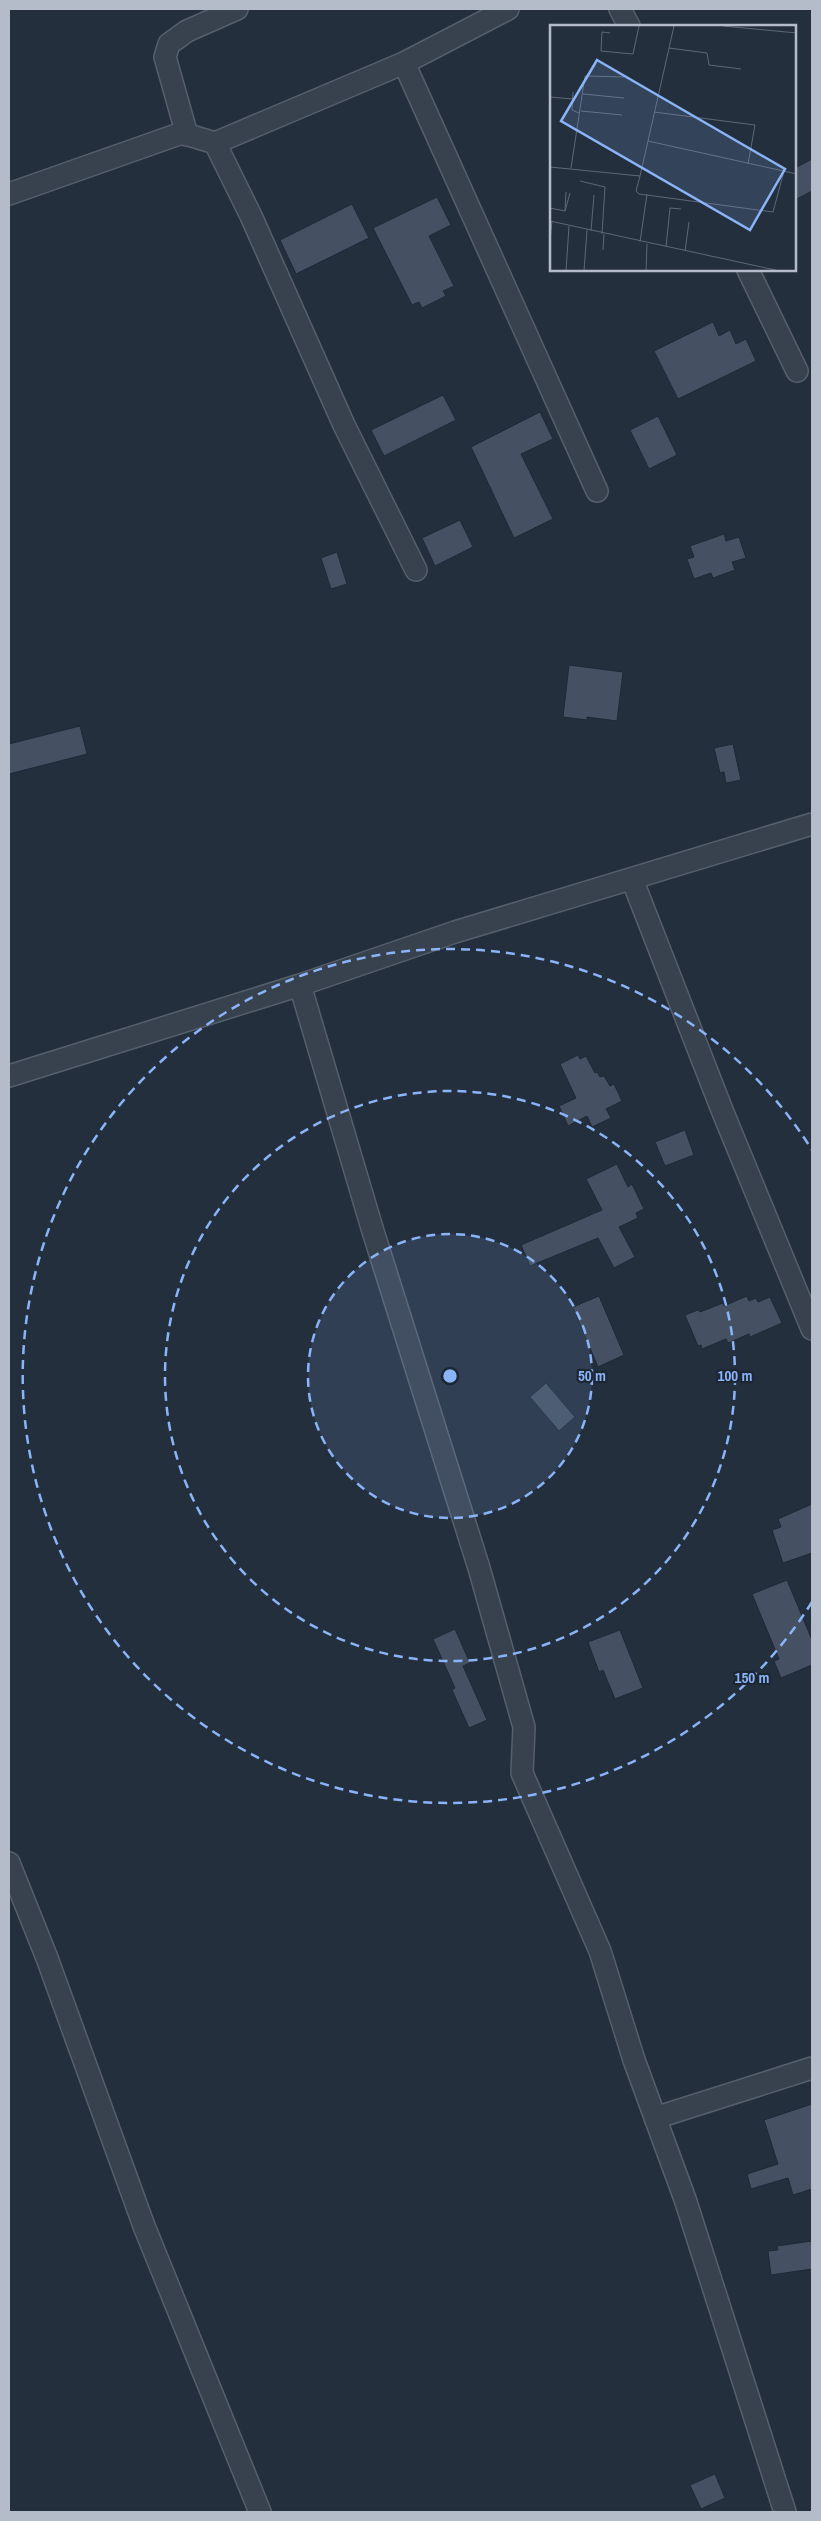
<svg xmlns="http://www.w3.org/2000/svg" width="821" height="2521" viewBox="0 0 821 2521" font-family="'Archivo Narrow',sans-serif">
  <style>
    .building { fill: #455162; stroke: #1f2835 }
    .lines { fill: none; stroke-linecap: round; stroke-linejoin: round }
    .minor-casing { stroke: #565f6c; stroke-width: 24 }
    .minor { stroke: #38414e; stroke-width: 21 }
    .ring { fill: none; stroke: #8ab4f8; stroke-width: 2.5; stroke-dasharray: 9 6 }
    .inset-road { fill: none; stroke: #5e6776; stroke-width: 1 }
    .view { fill: #8ab4f8; fill-opacity: 0.15; stroke: #8ab4f8; stroke-width: 2.5 }
    .inset-edge { fill: none; stroke: #b4bcc9; stroke-width: 2.5 }
    .centre { fill: #8ab4f8; stroke: #1d2633; stroke-width: 2.5 }
    .ring-label { font-size: 15px; text-anchor: middle; font-weight: bold; fill: #8ab4f8; stroke: #1d2633; stroke-width: 4.5; stroke-linejoin: round; paint-order: stroke }
  </style>
  <rect width="100%" height="100%" fill="#242f3e"/>
  <path class="building" d="M812 159V191L795 200V168Z
    M437 197 451 225 429 236 454 286 443 291 446 296 422 308 419 302 412 305 373 228Z
    M352 204 369 238 296 274 280 240Z
    M713 322 719 336 730 330 736 344 746 339 756 361 678 399 654 351Z
    M443 395 456 420 384 456 371 430Z
    M540 412 553 439 521 454 553 519 514 538 471 447Z
    M658 416 677 455 649 469 630 430Z
    M460 520 473 547 435 566 422 538Z
    M724 534 726 541 739 537 746 558 732 562 735 570 713 578 711 573 694 579 687 559 694 557 690 546Z
    M337 552 347 584 331 589 321 558Z
    M569 665 623 672 617 721 587 717V720L563 717Z
    M80 726 87 754 9 774V744Z
    M733 744 741 780 726 783 724 772 720 773 714 748Z
    M578 1055 580 1059 586 1056 595 1073 597 1072 600 1077 604 1076 610 1086 614 1084 622 1101 606 1109 611 1118 592 1127 587 1116 568 1126 559 1106 576 1098 560 1064Z
    M685 1130 694 1155 665 1166 655 1142Z
    M617 1164 628 1187 632 1184 644 1209 636 1213 638 1218 619 1227 635 1257 614 1268 598 1238 530 1266 521 1245 602 1210 586 1179Z
    M599 1296 624 1355 598 1367 573 1307Z
    M747 1296 749 1301 756 1298 758 1302 770 1297 782 1323 750 1337 749 1334 728 1343 726 1339 702 1349 701 1345 698 1346 685 1315 698 1310 700 1312 723 1303 724 1306Z
    M546 1383 575 1417 559 1431 530 1397Z
    M812 1504V1553L783 1563 772 1530 781 1527 778 1519Z
    M787 1580 812 1640V1665L781 1678 774 1661 779 1659 752 1594Z
    M455 1629 470 1663 463 1666 487 1720 469 1728 452 1690 455 1688 433 1639Z
    M620 1630 643 1688 615 1699 603 1670 599 1672 588 1642Z
    M812 2104V2189L793 2195 788 2178 751 2189 747 2174 778 2164 764 2120Z
    M812 2241V2269L771 2275 768 2251 778 2250 777 2246Z
    M715 2474 725 2498 701 2509 690 2485Z"/>
  <g class="lines">
    <defs>
      <path id="minor" d="M620 9 629 26
        M404 63 597 491
        M187 135 165 57 169 44 187 31 237 9
        M215 143 251 216 344 425 416 570
        M9 194 182 133 215 143 404 63 508 9
        M748 270 797 371
        M632 879 722 1110 812 1329
        M9 1076 300 985
        M9 1863 47 1958 144 2226 260 2512
        M655 2118 812 2068
        M785 2512 685 2199 634 2060 600 1951 522 1773 524 1727 479 1568 372 1228 300 985 455 932 812 824"/>
    </defs>
    <use href="#minor" class="minor-casing"/>
    <use href="#minor" class="minor"/>
  </g>
  <circle cx="450" cy="1376" r="142" fill="#8ab4f8" fill-opacity=".12"/>
  <g class="ring">
    <circle cx="450" cy="1376" r="142"/>
    <circle cx="450" cy="1376" r="285"/>
    <path d="M812 1602A427 427 0 1 1 812 1150"/>
  </g>
  <g transform="translate(550 25)">
    <rect width="246" height="246" fill="#242f3e"/>
    <path class="inset-road" d="M124 1 98 116 247 149M173 1 247 8M60 8 52 7 51 26 83 29 89 1M119 23 157 28 159 40 191 44M23 67 22 85 29 88M33 69 74 73M0 72 23 74M31 86 72 90M104 87 205 100 198 139M0 142 90 151 86 166 89 169 223 187 234 146M21 143 35 51 74 52M90 151 98 116M30 156 55 162 52 209M16 167 15 186 20 168M0 183 15 186M0 196 230 246M41 206 44 170M0 216 2 196M90 217 97 169M116 222 120 183 131 184M53 225 54 209M135 226 139 197M16 246 19 201M34 246 37 205M96 246 97 219"/>
    <path class="view" d="M47 35 235 144 200 205 11 96Z"/>
    <rect width="246" height="246" class="inset-edge"/>
  </g>
  <circle cx="450" cy="1376" r="8" class="centre"/>
  <g class="ring-label">
    <text x="592" y="1381">50 m</text>
    <text x="735" y="1381">100 m</text>
    <text x="752" y="1683">150 m</text>
  </g>
  <rect width="821" height="2521" fill="none" stroke="#b4bcc9" stroke-width="20"/>
</svg>
